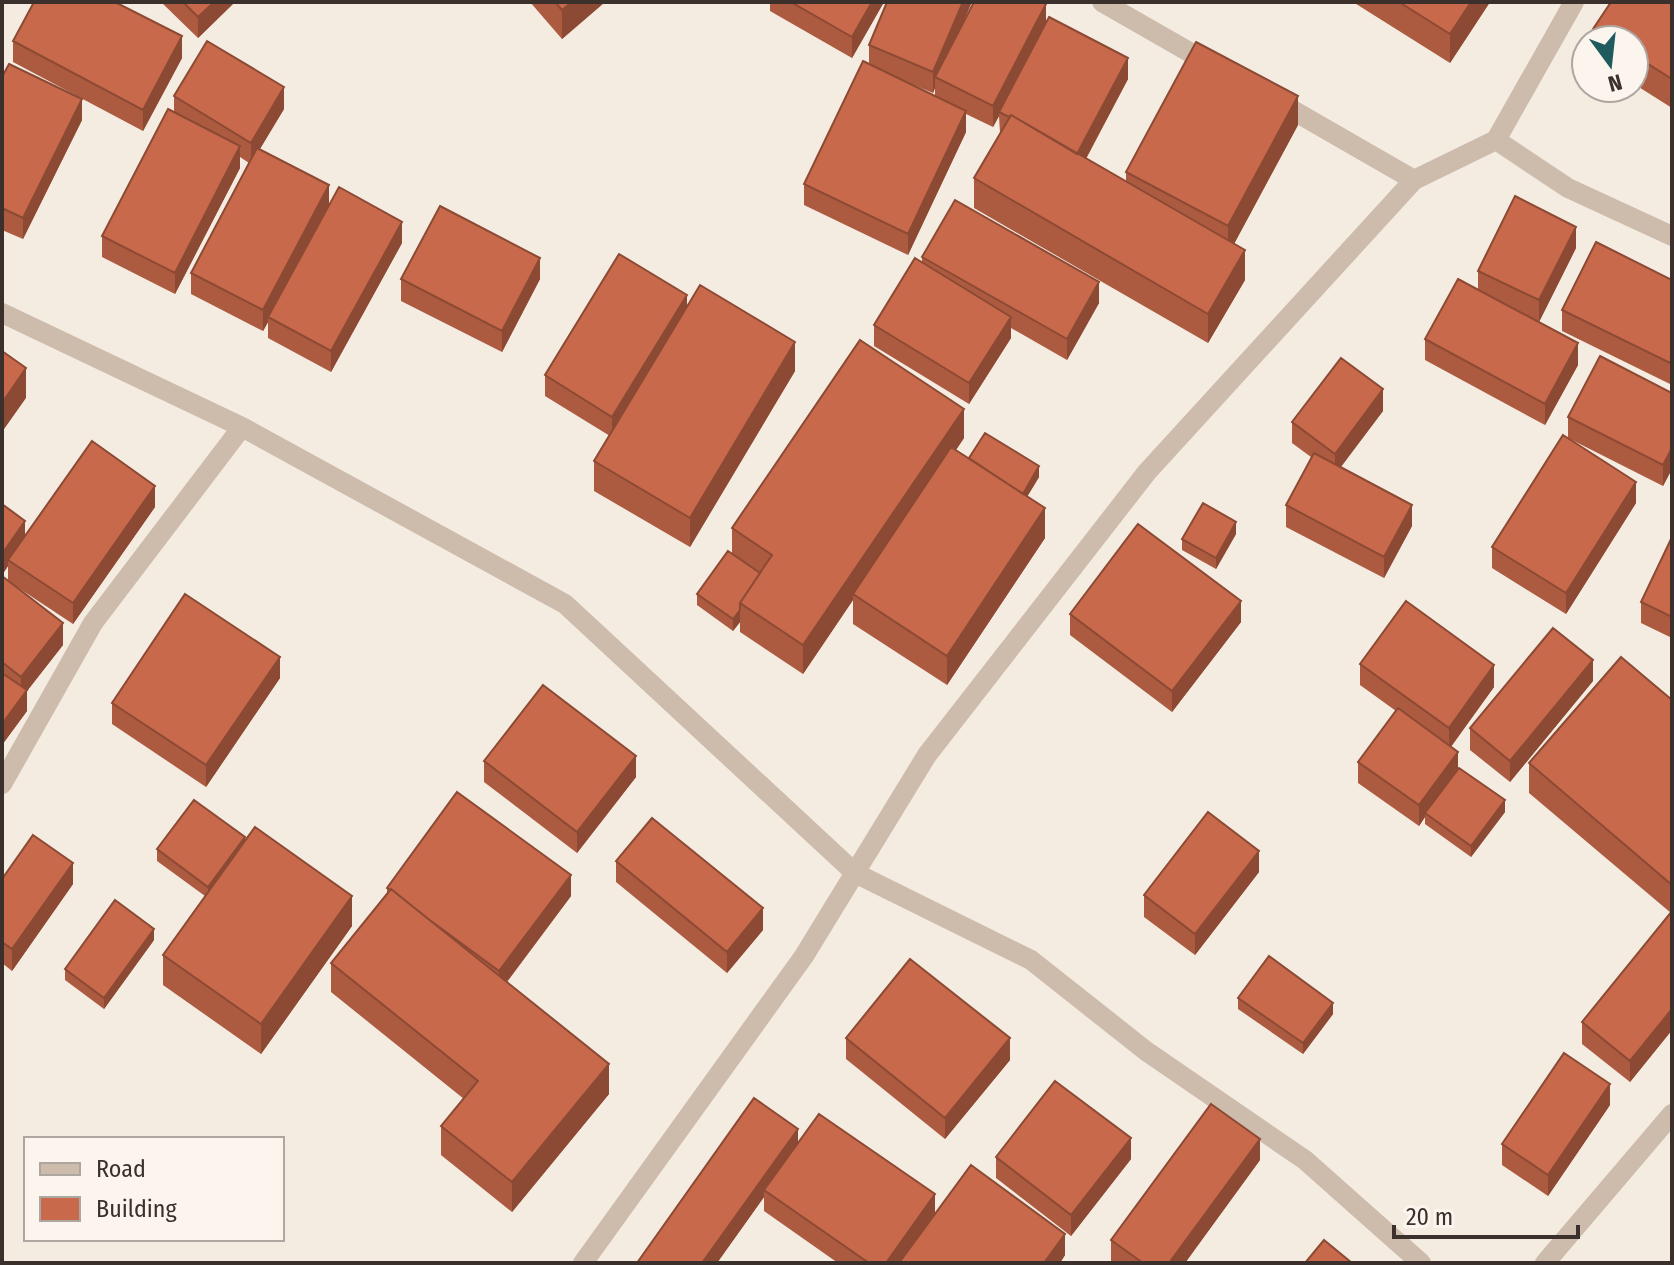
<svg xmlns="http://www.w3.org/2000/svg" width="1674" height="1265" viewBox="0 0 1674 1265" font-family="'Fira Sans Condensed',sans-serif">
  <style>
    .lines { fill: none; stroke-linecap: round; stroke-linejoin: round }
    .minor { stroke: #cdbbac; stroke-width: 20 }
    .tertiary { stroke: #cdbbac; stroke-width: 20 }
    .wall { fill: #ac5a40; fill-rule: evenodd }
    .shaded-wall { fill: #8c4a34 }
    .building { fill: #c8694b; stroke: #8c4a34; stroke-width: 2 }
  </style>
  <rect width="100%" height="100%" fill="#f4ebe1"/>
  <g class="lines">
    <path class="minor" d="M1102 2 1212 65
      M1275 100 1414 180 1496 140 1568 188 1672 236
      M1496 140 1574 2
      M2 313 242 427 565 604 855 873 1031 960 1146 1051 1305 1160 1421 1263
      M2 784 93 623 242 427
      M583 1263 804 956 927 755 1147 472 1414 180"/>
    <path class="tertiary" d="M1545 1263 1672 1114"/>
  </g>
  <path class="wall" d="M161 2H235L198 38Z
    M530 2H605L562 39Z
    M770 2H884L852 58 770 11Z
    M1353 2H1490L1450 63Z
    M1672 2V108L1634 84V40H1593V29Z
    M1046 23 1128 79 1086 159 1126 182V172L1298 125 1234 244 1245 280 1208 343 974 208V178L1000 133 999 116 993 127 966 114V132L908 255 804 205V184L869 64V45L961 27ZM902 80 933 93 935 88V96Z
    M13 41 182 58 143 131 13 62Z
    M2 77 82 120 23 239 2 230Z
    M174 96 284 109 259 150 329 205 402 243 331 372 268 338V322L263 331 191 294V273L249 163 240 157V168L175 294 102 257V236L174 112Z
    M1576 248 1539 322 1518 312 1578 365 1545 425 1425 360V339L1478 290V271Z
    M922 257 1099 303 1067 360 1011 328V338L969 404 874 346V325L922 262Z
    M401 279H540L502 352 401 301Z
    M1672 280 1670 384 1562 331V310Z
    M687 307 795 371 690 547 594 491V461L610 436 545 396V375Z
    M1672 393V469L1663 486 1568 438V417Z
    M1383 411 1340 467 1412 526 1384 578 1286 527V505L1311 457 1292 443V422Z
    M964 438 956 450 969 458 1039 477 1027 497 1045 538 947 685 853 624V600L803 674 740 632V622L733 631 697 605V594L732 553V528Z
    M1636 503 1566 614 1492 568V547Z
    M2 504 25 535 155 507 73 624 8 581V566L2 575Z
    M1236 534 1216 569 1182 550V539Z
    M1672 537V638L1641 623V602Z
    M2 576 63 645 27 691V711L2 745Z
    M1070 614 1241 622 1172 712 1070 635Z
    M1360 664 1494 687 1451 747 1458 770 1505 812 1471 857 1425 824V817L1419 826 1358 783V762L1396 711 1360 685Z
    M280 678 206 787 112 724V703Z
    M1593 681 1510 782 1470 750V728Z
    M1672 700V1030L1630 1082 1582 1044V1022L1671 913 1529 793V763Z
    M484 761 636 777 577 853 484 782Z
    M245 841 352 926 261 1054 163 985V955L205 896 157 861V849Z
    M616 861 763 930 727 973 616 882Z
    M1259 872 1195 955 1144 917V895Z
    M2 879 73 884 12 971 2 963Z
    M387 888 571 896 507 982 609 1094 512 1212 441 1155V1126L464 1099 331 992V963L387 894Z
    M154 940 104 1009 65 980V969Z
    M1238 998 1333 1014 1303 1054 1238 1009Z
    M846 1038 1010 1060 945 1139 846 1059Z
    M1610 1105 1548 1196 1502 1165V1144Z
    M798 1143 935 1214 1065 1255 1060 1263H838L764 1211V1197L717 1263H637Z
    M996 1157 1131 1159 1071 1236 996 1178Z
    M1260 1160 1185 1263H1114L1111 1261V1240Z"/>
  <path class="shaded-wall" d="M214 2H235L198 38V17Z
    M572 2H605L562 39V10Z
    M872 2H884L852 58V37Z
    M963 2H972L939 78 935 77V88L933 93V72Z
    M1471 2H1490L1450 63V34Z
    M1046 4V25L999 112V116L993 127V106Z
    M182 36V58L143 131V110Z
    M1128 58V79L1077 175V154Z
    M284 87V109L251 164V143Z
    M1298 96V125L1228 255V226Z
    M82 99V120L23 239V218Z
    M966 111V132L908 255V234Z
    M240 146V168L175 294V273Z
    M329 185V207L268 317V322L263 331V310Z
    M402 222V243L331 372V351Z
    M1576 227V248L1539 322V300Z
    M1245 250V280L1208 343V314Z
    M540 258V279L502 352V331Z
    M1099 282V303L1067 360V339Z
    M687 295V316L612 438V417Z
    M1011 317V338L969 404V383Z
    M795 342V371L690 547V518Z
    M1578 343V365L1545 425V404Z
    M1672 358V380L1670 384V363Z
    M26 368V398L2 432V403Z
    M1383 389V411L1335 475V454Z
    M964 409V438L856 596 853 594V600L803 674V645Z
    M1672 448V469L1663 486V465Z
    M1039 466V477L1019 510V499Z
    M1636 482V503L1566 614V593Z
    M155 486V507L73 624V603Z
    M1412 505V526L1384 578V557Z
    M1045 508V538L947 685V656Z
    M25 521V543L8 560V566L2 575V554Z
    M1236 522V534L1216 569V558Z
    M1241 601V622L1172 712V691Z
    M740 610V622L733 631V619Z
    M63 623V645L27 691V711L2 745V724L21 698V677Z
    M280 657V678L206 787V765Z
    M1593 660V681L1510 782V761Z
    M1494 665V687L1449 749V728Z
    M1458 752V773L1425 813V817L1419 826V805Z
    M636 756V777L577 853V832Z
    M1505 800V812L1471 857V846Z
    M245 837V849L208 898V887Z
    M1259 851V872L1195 955V934Z
    M73 863V884L12 971V949Z
    M571 875V896L499 992V971Z
    M352 896V926L261 1054V1024Z
    M763 908V930L727 973V952Z
    M154 929V940L104 1009V998Z
    M1333 1003V1014L1303 1054V1043Z
    M1672 1009V1030L1630 1082V1061Z
    M1010 1038V1060L945 1139V1118Z
    M609 1064V1094L512 1212V1182Z
    M1610 1084V1105L1548 1196V1175Z
    M798 1129V1150L764 1190V1197L717 1263H702Z
    M1131 1138V1159L1071 1236V1215Z
    M1260 1139V1160L1185 1263H1169Z
    M935 1194V1215L901 1263H886Z
    M1065 1234V1255L1060 1263H1044Z"/>
  <path class="building" d="M34 2H115L182 36 143 110 13 41Z
    M183 2H214L198 17Z
    M555 2H572L562 10Z
    M791 2H872L852 37Z
    M887 2H963L933 72 869 45Z
    M974 2H1042L1046 4 993 106 935 77Z
    M1399 2H1471L1450 34Z
    M1611 2H1672V79L1634 55V40H1610L1593 29Z
    M1049 17 1128 58 1077 154 1011 115 1009 117 999 112Z
    M207 41 284 87 251 143 174 96Z
    M1196 42 1298 96 1228 226 1126 172Z
    M863 61 966 111 908 234 804 184Z
    M9 64 82 99 23 218 2 208V77Z
    M168 109 240 146 175 273 102 236Z
    M1011 115 1245 250 1208 314 974 178Z
    M257 148 329 185 263 310 191 273Z
    M339 187 402 222 331 351 268 317Z
    M1515 196 1576 227 1539 300 1478 271Z
    M955 200 1099 282 1067 339 922 257Z
    M440 206 540 258 502 331 401 279Z
    M1596 242 1672 280V358L1670 363 1562 310Z
    M619 254 687 295 612 417 545 375Z
    M915 258 1011 317 969 383 874 325Z
    M1458 279 1578 343 1545 404 1425 339Z
    M700 285 795 342 690 518 594 461Z
    M860 340 964 409 803 645 740 603 772 555 732 528Z
    M2 351 26 368 2 403Z
    M1600 356 1672 393V448L1663 465 1568 417Z
    M1341 358 1383 389 1335 454 1292 422Z
    M985 433 1039 466 1023 494 969 458Z
    M1563 435 1636 482 1566 593 1492 547Z
    M92 441 155 486 73 603 8 560Z
    M951 447 1045 508 947 656 853 594Z
    M1314 453 1412 505 1384 557 1286 505Z
    M1203 503 1236 522 1216 558 1182 539Z
    M2 504 25 521 2 554Z
    M1138 524 1241 601 1172 691 1070 614Z
    M1672 537V617L1641 602Z
    M728 551 760 573 740 603V610L733 619 697 594Z
    M2 576 63 623 21 677 2 662Z
    M185 594 280 657 206 765 112 703Z
    M1406 601 1494 665 1449 728 1360 664Z
    M1553 628 1593 660 1510 761 1470 728Z
    M1621 657 1672 700V885L1529 763Z
    M2 673 27 690 2 724Z
    M543 685 636 756 577 832 484 761Z
    M1398 708 1458 752 1419 805 1358 762Z
    M1459 768 1505 800 1471 846 1425 813Z
    M457 792 571 875 499 971 427 918 391 889 390 890 387 888Z
    M194 800 245 837 208 887 157 849Z
    M1208 812 1259 851 1195 934 1144 895Z
    M652 818 763 908 727 952 616 861Z
    M255 827 352 896 261 1024 163 955Z
    M33 835 73 863 12 949 2 942V879Z
    M391 889 609 1064 512 1182 441 1126 478 1081 331 963Z
    M115 900 154 929 104 998 65 969Z
    M1672 911V1009L1630 1061 1582 1022Z
    M1269 956 1333 1003 1303 1043 1238 998Z
    M910 959 1010 1038 945 1118 846 1038Z
    M1564 1053 1610 1084 1548 1175 1502 1144Z
    M1055 1081 1131 1138 1071 1215 996 1157Z
    M754 1098 798 1129 702 1263H637Z
    M1211 1104 1260 1139 1169 1263H1143L1111 1240Z
    M819 1114 935 1194 886 1263H869L764 1190Z
    M971 1165 1065 1234 1044 1263H899Z
    M1324 1240 1352 1263H1305Z"/>
  <rect width="1674" height="1265" fill="none" stroke="#3b302b" stroke-width="8"/>
  <rect x="24" y="1137" width="260" height="104" fill="#fbf5ee" stroke="#aea6a0" stroke-width="2"/>
  <rect x="40" y="1163" width="40" height="12" fill="#cdbbac" stroke="#aea6a0" stroke-width="2"/>
  <text x="96" y="1177" font-size="24" fill="#3b302b">Road</text>
  <rect x="40" y="1197" width="40" height="24" fill="#c8694b" stroke="#aea6a0" stroke-width="2"/>
  <text x="96" y="1217" font-size="24" fill="#3b302b">Building</text>
  <g transform="translate(1610 64) rotate(165)"><circle r="38" fill="#fbf5ee" stroke="#aea6a0" stroke-width="2"/>
  <path d="M0-6L14 30L0 20L-14 30Z" fill="#1f5a5e"/>
  <text y="-12" font-size="22" font-weight="bold" text-anchor="middle" fill="#3b302b">N</text>
  </g>
  <path d="M1394 1225v12h184v-12" fill="none" stroke="#3b302b" stroke-width="4"/>
  <text x="1406" y="1225" font-size="24" fill="#3b302b" stroke="#fbf5ee" stroke-width="6" paint-order="stroke">20 m</text>
</svg>
